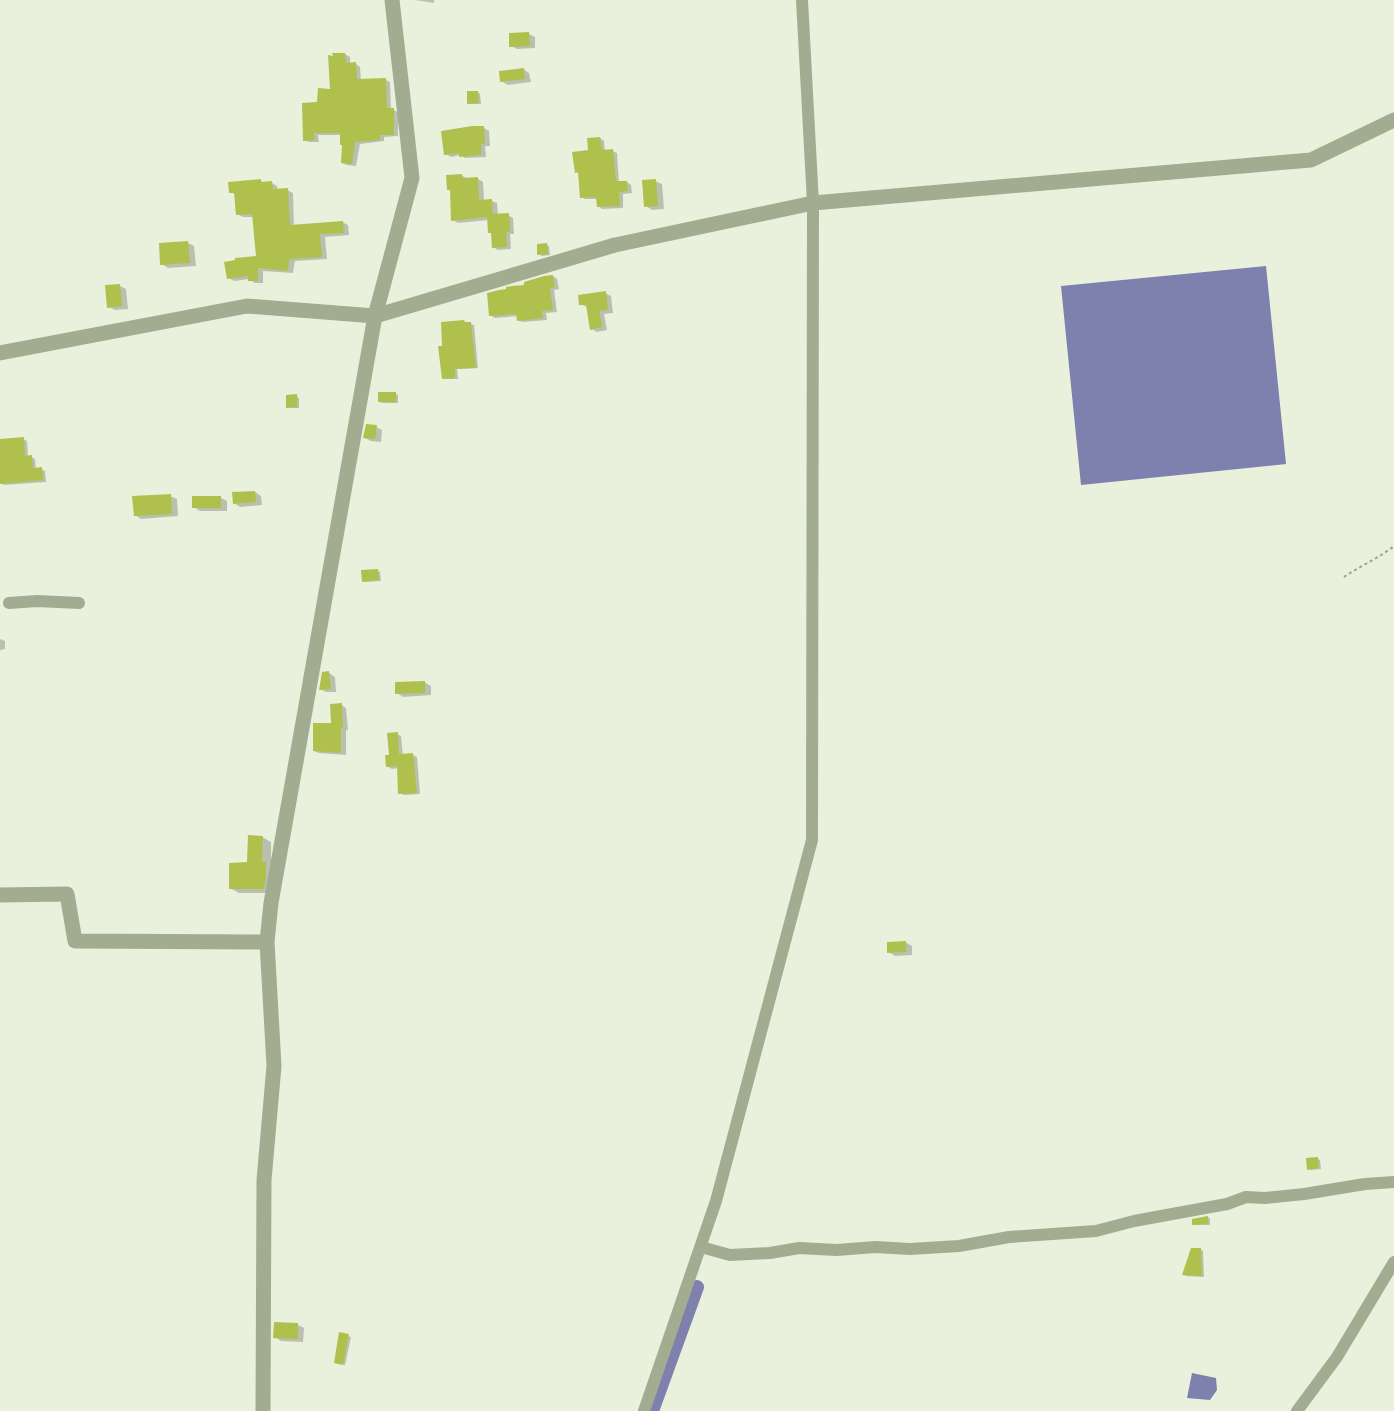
<svg xmlns="http://www.w3.org/2000/svg" width="1394" height="1411" viewBox="0 0 1394 1411" font-family="'Space Grotesk',sans-serif">
  <style>
    .water { fill: #7e80ad }
    .shadow { fill: #0003 }
    .lines { fill: none; stroke-linecap: round; stroke-linejoin: round }
    .canal { stroke: #7e80ad; stroke-width: 14 }
    .building { fill: #afc04c }
    .path { stroke: #9ca687; stroke-width: 2; stroke-dasharray: 3 3; stroke-linecap: butt }
    .minor { stroke: #a2ac90; stroke-width: 12 }
    .tertiary { stroke: #a2ac90; stroke-width: 15 }
  </style>
  <rect width="100%" height="100%" fill="#e9f1dd"/>
  <path class="water" d="M1266 266 1286 464 1081 485 1061 286Z
    M1192 1373 1216 1378 1217 1390 1210 1400 1187 1398Z"/>
  <path class="shadow" d="M415 0H434V3Z
    M529 34 535 37V48L517 49 511 46Z
    M345 54 350 57V64H356L360 67 361 81 386 80 390 82 391 109 398 112V136L384 137V141L360 144 356 166 347 165 342 163 343 145 341 135H318L319 142H309L305 140 319 103 332 90Z
    M523 69 529 73 531 82 508 85 501 81Z
    M478 92 480 94 481 104H471L469 103Z
    M484 128 489 131 490 146H485L486 157 465 158 460 155 451 157 446 154Z
    M600 138 604 141 605 152 613 151 617 153 619 183 627 182 631 185 632 193 623 194V208L602 209 598 206V199H585L581 197 580 174 576 172Z
    M462 176 467 178 478 179 483 182 484 201H492L497 203 498 215H508L513 218 514 234H510L511 249 498 250 493 247V234L489 232 488 220 458 223 453 220 452 191 449 190Z
    M261 181 265 183H272L277 186 278 190H287L293 193 294 226 342 222 348 225 349 235 325 237 327 259 295 261 293 273 263 271V283H255L249 279 234 281 229 278 257 257 254 217H243L237 214 236 195 231 192Z
    M655 181 662 184 664 209 652 210 646 206Z
    M188 243 194 246 196 266 168 268 162 264Z
    M547 245 549 246 550 255 542 256 539 254Z
    M553 276 557 279 559 289 554 290 557 312 546 313 547 320 523 322 518 320V316L495 318 490 315 526 286Z
    M120 286 126 289 128 309 115 310 109 307Z
    M605 293 611 296 613 313 604 314 607 330 597 332 592 329 588 307 580 304Z
    M467 323 474 325 478 368 457 369 458 379H446L443 378 444 347Z
    M395 393 398 395V403H382L379 401Z
    M296 396 299 398V408H291L288 407Z
    M376 427 382 430 381 442 371 441 365 438Z
    M23 439 27 441 28 457H31L35 459 36 469H41L45 471 46 482 4 485 0 483V458Z
    M255 492 261 496 262 505 240 507 234 503Z
    M170 496 177 499 178 516 141 519 135 515Z
    M221 498 227 501V511H200L194 507Z
    M377 570 380 572 381 581 366 582 364 581Z
    M0 639 5 641V649L0 650Z
    M329 673 335 677 336 692H326L320 689Z
    M424 682 431 686V695L403 697 397 693Z
    M341 705 346 708 348 730H346V755L319 753 314 751 332 725Z
    M397 734 401 736 403 756 413 755 417 757 420 794 404 795 400 793 399 768 392 769 387 766Z
    M262 837 271 842V867L272 893H239L230 888 249 864Z
    M905 942 912 946V955L895 956 889 952Z
    M1317 1159 1320 1160 1321 1169 1311 1170 1309 1169Z
    M1208 1217 1210 1219V1225H1196L1193 1224Z
    M1200 1249 1203 1251 1204 1277 1186 1276 1184 1275Z
    M298 1325 304 1328 303 1342 281 1341 275 1337Z
    M348 1336 351 1337 345 1365 339 1364 336 1363Z"/>
  <g class="lines">
    <path class="canal" d="M652 1411 697 1287"/>
  </g>
  <path class="building" d="M529 32 530 46 509 47V33Z
    M332 53H345L346 63 356 62 357 79 386 78 387 108H394V135H380V140L355 142 352 164 341 163 342 145H340V133H314L315 140 303 141 302 103 317 102 318 88 330 89 328 55 333 56Z
    M524 68 525 79 500 82 499 71Z
    M467 91H478L479 103 467 104Z
    M472 126H484L485 144H481V155L459 157V153L444 155 441 131Z
    M600 137 602 150 613 149 616 181H627L628 191 619 192 620 206 597 207 596 197 580 198 578 172 575 173 572 152 588 150 587 138Z
    M462 174 463 178 478 177 479 200 492 199 493 214 509 213 510 232H506L507 247 492 248 491 233H488L487 217 451 221 450 190H447L446 175Z
    M261 179V182L272 181 273 189 288 188 290 225 343 221 344 233 320 234 322 257 289 259 288 271 258 268V281H248V276L227 279 224 262 235 260V258L256 256 252 214 236 215 234 193H229L228 182Z
    M656 179 658 206 644 207 642 180Z
    M188 241 190 263 160 265 159 243Z
    M547 243 548 254 537 255V244Z
    M553 275 555 287 550 288 553 310 542 311 543 318 517 321 516 314 489 316 487 293 499 290 506 289V287L512 286 524 285V282L544 276Z
    M120 284 122 306 107 308 105 285Z
    M606 291 608 310 599 311 602 327 590 330 586 305H579L578 295Z
    M464 320 465 322H471L476 368 455 369V378L442 379 438 346H442L441 322Z
    M378 392H396V402H378Z
    M297 394V407L286 408V395Z
    M366 424 377 425 375 439 363 438Z
    M24 437 25 456 32 455 33 468 42 467 43 480 0 484V439Z
    M255 491 256 502 233 504 232 492Z
    M171 494 172 514 134 516 132 496Z
    M192 496H221V508H192Z
    M378 569 379 580 362 582 361 570Z
    M329 671 331 689 319 690 322 672Z
    M425 681V693L395 694V682Z
    M342 703 343 728H341V753L313 751V723H331L330 704Z
    M398 732 399 754 413 753 417 793 398 794 397 766 386 767 385 755H389L387 733Z
    M248 835 263 836 262 862H266V877L264 889H229V863L247 862Z
    M906 941V952L887 953V942Z
    M1318 1157 1319 1168 1307 1170 1306 1158Z
    M1208 1216V1224L1192 1225V1219Z
    M1191 1248H1201L1202 1276 1182 1275Z
    M274 1322 298 1323V1339L273 1338Z
    M339 1332 349 1334 343 1365 334 1363Z"/>
  <g class="lines">
    <path class="path" d="M1344 577C1360 566 1379 558 1394 546"/>
    <path class="minor" d="M9 603 37 601 79 603
      M701 1247 730 1255 770 1253 799 1248 837 1250 875 1247 910 1249 959 1246 1009 1237 1096 1231 1134 1221 1227 1204 1246 1197 1265 1198 1304 1194 1365 1184 1394 1182
      M644 1411 716 1201 812 840 813 203 802 0
      M1297 1411 1337 1357 1394 1262"/>
    <path class="tertiary" d="M0 353 247 306 375 316 615 245 813 203 1311 160 1394 120
      M0 895 67 894 75 941 267 942
      M263 1411 264 1180 274 1066 267 942 271 903 375 316 412 178 392 0"/>
  </g>
</svg>
